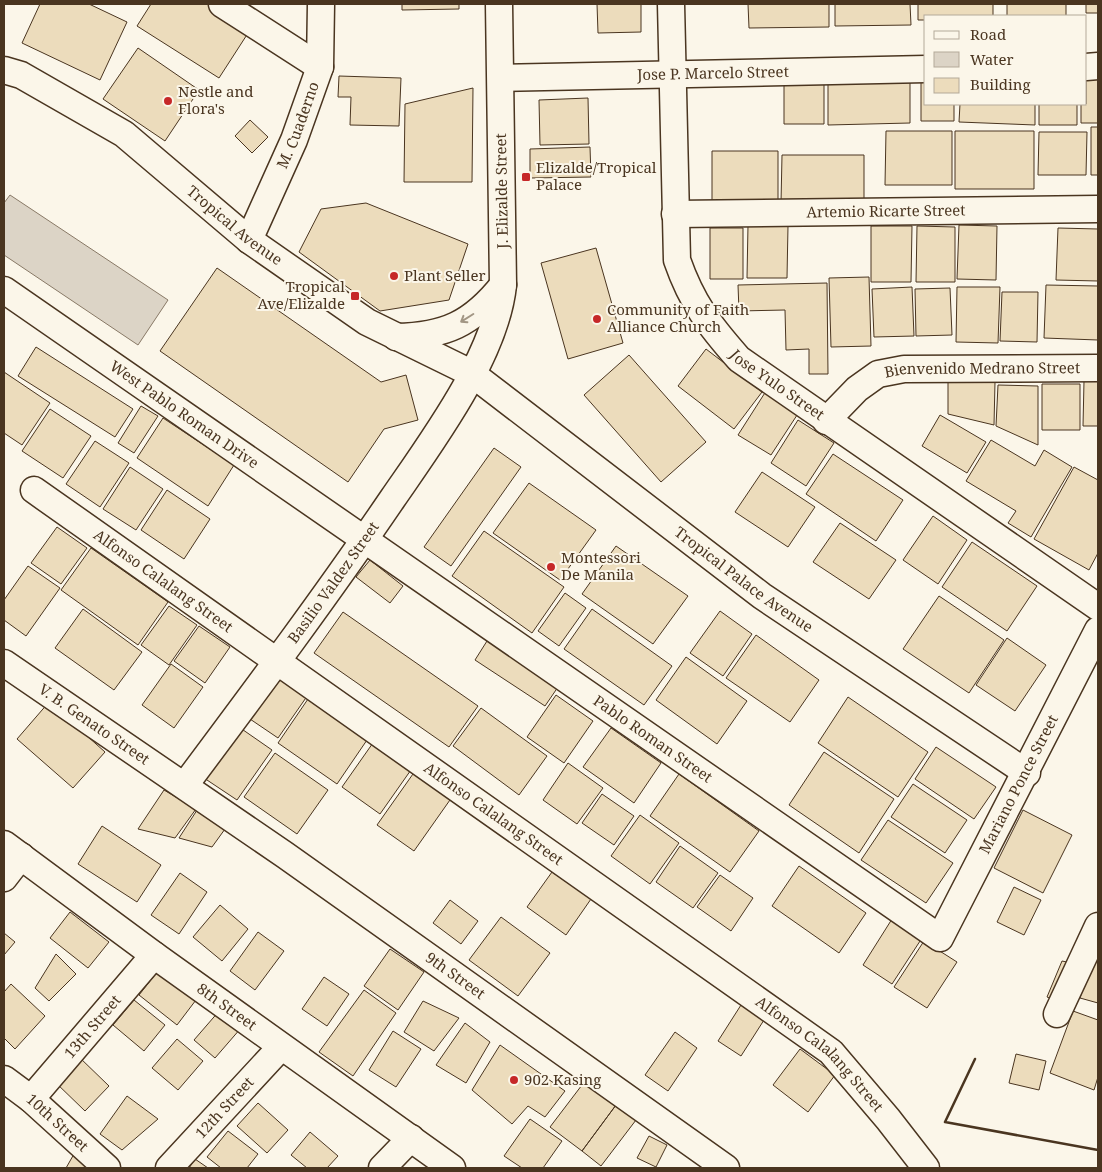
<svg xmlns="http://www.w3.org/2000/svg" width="1102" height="1172" viewBox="0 0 1102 1172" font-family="'Noto Serif',serif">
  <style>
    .water { fill: #dcd4c6; stroke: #887966 }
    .building { fill: #ecdcbc; stroke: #4a3520 }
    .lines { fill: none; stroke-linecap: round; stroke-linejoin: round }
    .minor-casing { stroke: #4a3520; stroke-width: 29 }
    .minor { stroke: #fbf6e9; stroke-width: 26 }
    .wall { stroke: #4a3520; stroke-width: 2.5 }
    .oneway { stroke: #a29684 }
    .poi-dot { fill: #c62828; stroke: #fbf6e9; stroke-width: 2 }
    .labels { text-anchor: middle; stroke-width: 4; stroke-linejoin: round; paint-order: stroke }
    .street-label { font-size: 15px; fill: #4a3520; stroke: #fbf6e9 }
    .poi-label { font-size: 15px; fill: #4a3520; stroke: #fbf6e9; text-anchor: start }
  </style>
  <rect width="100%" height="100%" fill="#fbf6e9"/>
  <path class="water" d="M10 195 168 300 138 345 4 255V203Z"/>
  <path class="building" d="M40 4H89L127 22 100 80 22 43Z
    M151 4H208L250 30 219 78 137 26Z
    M402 4H459V9L402 10Z
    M597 4H641V32L598 33Z
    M748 4H829V27L749 28Z
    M835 4H910L911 25 835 26Z
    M918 4H993V16H926V20H918Z
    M1007 4H1066V16H1007Z
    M1086 4H1098V13H1086Z
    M138 48 199 90 165 141 103 99Z
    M926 74V104H954V121H921V75Z
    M339 76 401 78 399 126 350 125 351 97H338Z
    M828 76H910V123L828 125Z
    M1086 77H1098V123H1081V104H1086Z
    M824 79V124H784V80Z
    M473 88 472 182H404L405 104Z
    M588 98 589 144 540 145 539 100Z
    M960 104H1035V125L959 122Z
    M1039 104H1077V125H1039Z
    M250 120 268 137 252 153 235 136Z
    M1091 127H1098V175H1091Z
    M886 131H952V185H885Z
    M955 131H1034V189H955Z
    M1039 132H1087L1086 175H1038Z
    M590 147 591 177 530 178V149Z
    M712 151H778V202H712Z
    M782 155H864V203H781Z
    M366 203 468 244 449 300 380 311 299 252 321 209Z
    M748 225 788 226 787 278H747Z
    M959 225 997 226 996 280 957 279Z
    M871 226H912L911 282H871Z
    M917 226 955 227V282H916Z
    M710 228H743V279H710Z
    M1058 228 1098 229V281L1056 280Z
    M596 248 623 343 568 359 541 263Z
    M217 268 381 382 406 375 418 420 384 429 348 482 160 351Z
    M869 277 871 346 831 347 829 278Z
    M827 283 828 374H809V349L786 350 785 310 739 311 738 285Z
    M1046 285 1098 286V340L1044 338Z
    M912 287 914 336 874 337 872 289Z
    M957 287H1000L998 343 956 342Z
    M950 288 952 335 916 336 915 289Z
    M1002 292H1038L1037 342 1000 341Z
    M36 347 133 409 115 437 18 376Z
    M706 349 762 392 734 429 678 386Z
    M629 355 706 442 661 482 584 395Z
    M4 372 50 403 22 445 4 433Z
    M1084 381H1098V426H1083Z
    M948 382H995L994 425 948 414Z
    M1042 384H1080V430H1042Z
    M998 385 1038 386V445L996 426Z
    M768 388 801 409 771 455 738 435Z
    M141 406 158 416 134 453 118 443Z
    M50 409 91 436 63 478 22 451Z
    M940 415 986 442 967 473 922 446Z
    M163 418 234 465 208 506 137 458Z
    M798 420 834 443 806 486 771 463Z
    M991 440 1035 466 1044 450 1072 467 1031 537 1008 523 1016 511 966 481Z
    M95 441 129 463 100 507 66 484Z
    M494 448 521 467 451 566 424 547Z
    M833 454 903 500 876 541 806 494Z
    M130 467 163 489 136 530 103 509Z
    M1074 467 1098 480V553L1089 570 1034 539Z
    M762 472 815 507 788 547 735 512Z
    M529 483 596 530 560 580 493 533Z
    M167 490 210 519 184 559 141 530Z
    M933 516 967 540 938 584 903 560Z
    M840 523 896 560 869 599 813 562Z
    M57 527 87 548 61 584 31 563Z
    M484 531 564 587 532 633 452 576Z
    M972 542 1037 586 1007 631 942 587Z
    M616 546 688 596 653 644 582 594Z
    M91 548 168 602 138 645 61 590Z
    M370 560 403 586 390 603 356 577Z
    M28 566 60 588 26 636 4 620V600Z
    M565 593 586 608 559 646 538 631Z
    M939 596 1004 640 969 693 903 649Z
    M169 606 197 625 169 665 141 645Z
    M83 609 142 652 114 690 55 648Z
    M592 609 672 666 644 705 564 649Z
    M720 611 752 634 723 676 690 653Z
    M343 612 478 706 449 747 314 653Z
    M199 626 230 647 205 683 174 661Z
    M756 635 819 680 790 722 726 678Z
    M1007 638 1046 665 1015 711 976 685Z
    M487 641 558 687 545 706 475 660Z
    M686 657 747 701 717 744 656 700Z
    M171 664 203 687 174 728 142 705Z
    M280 671 310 692 278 738 247 717Z
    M556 695 593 721 564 763 527 737Z
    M848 697 928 752 898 797 818 743Z
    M308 699 367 740 337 784 278 743Z
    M49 702 105 752 73 788 17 739Z
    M481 708 547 756 519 795 453 746Z
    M236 725 272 750 237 800 201 776Z
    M611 728 661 763 634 803 583 767Z
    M375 740 413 767 380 814 342 787Z
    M936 747 996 787 974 819 915 779Z
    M824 752 894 799 859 853 789 805Z
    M275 753 328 790 297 834 244 797Z
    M568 763 603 788 577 824 543 800Z
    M420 764 457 790 414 851 377 825Z
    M679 774 759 831 730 872 650 816Z
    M913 784 967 820 945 853 891 817Z
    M164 790 196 809 175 838 138 829Z
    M602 794 634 816 614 845 582 823Z
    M199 807 225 829 212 847 179 838Z
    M1023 810 1072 835 1043 893 994 868Z
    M640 815 679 843 650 884 611 856Z
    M888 820 953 863 926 903 861 860Z
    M102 826 161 865 137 902 78 864Z
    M680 846 718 873 693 908 656 882Z
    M799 866 866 913 839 953 772 906Z
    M552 872 591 899 566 935 527 907Z
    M180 873 207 892 179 934 151 915Z
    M720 875 753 898 731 931 697 907Z
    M1014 887 1041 900 1024 935 997 922Z
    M450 900 478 921 461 944 433 923Z
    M220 905 248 929 222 961 193 937Z
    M70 912 109 942 88 968 50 938Z
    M501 917 550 953 518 996 469 960Z
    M892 919 922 938 892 984 863 965Z
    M258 932 284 951 255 990 230 971Z
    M4 933 15 942 4 955Z
    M1097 940H1098V1003L1080 998Z
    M924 941 957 962 927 1008 894 987Z
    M390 949 424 972 398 1010 364 986Z
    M56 954 76 974 49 1001 35 988Z
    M1062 961 1076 964 1059 1002 1047 997Z
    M161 967 199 996 177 1025 139 995Z
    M324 977 349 994 327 1026 302 1009Z
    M11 984 45 1016 15 1049 4 1038V992Z
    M364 990 396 1013 353 1076 319 1052Z
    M134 1000 165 1025 144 1051 113 1025Z
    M423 1001 459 1018 434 1051 404 1032Z
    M741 1005 764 1020 741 1056 718 1041Z
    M220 1010 241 1028 215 1058 194 1040Z
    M1073 1011 1098 1020V1077L1094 1090 1050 1073Z
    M465 1023 490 1042 466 1083 436 1065Z
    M393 1031 421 1049 396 1087 369 1070Z
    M675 1032 697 1048 668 1091 645 1075Z
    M177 1039 203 1061 178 1090 152 1068Z
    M500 1045 565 1091 545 1117 528 1106 512 1124 472 1090Z
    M800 1049 835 1075 808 1112 773 1085Z
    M1016 1054 1046 1061 1039 1090 1009 1083Z
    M78 1056 109 1086 85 1111 54 1081Z
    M585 1081 616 1105 582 1151 550 1127Z
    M127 1096 158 1119 122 1150 100 1134Z
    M258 1103 288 1130 267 1153 237 1126Z
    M616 1105 636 1120 601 1166 582 1151Z
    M530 1119 562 1141 543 1168H522L504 1156Z
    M228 1131 258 1154 247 1168H221L207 1157Z
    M310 1132 338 1156 327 1168H307L291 1155Z
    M649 1136 667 1145 656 1167 637 1158Z
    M74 1154 89 1168H66Z
    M195 1159 208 1168H189Z"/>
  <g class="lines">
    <defs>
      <g id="minor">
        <path d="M222 4 320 67"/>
        <path id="s1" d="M671 4 677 260C692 303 709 325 739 359L1098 607"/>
        <path d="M1086 67 1098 66"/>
        <path id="s2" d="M4 70 21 75 124 134 249 240 367 322 471 373 762 596 1027 773"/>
        <path id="s3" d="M501 78 926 69"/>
        <path id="s4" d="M675 214 1098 209"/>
        <path id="s5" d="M249 240 294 140 320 67 321 4"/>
        <path id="s6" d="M4 290 940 938 1098 630"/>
        <path d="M396 337C445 336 472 324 503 285"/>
        <path id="s7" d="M826 421 857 389 878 374 904 369 1098 368"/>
        <path id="s8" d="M34 490 831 1052 888 1119 926 1168"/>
        <path id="s9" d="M4 663 285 855 726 1168"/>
        <path id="s10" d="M185 785C256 690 327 595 393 498 433 440 496 355 503 285L499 4"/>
        <path id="s11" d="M4 844 154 955 452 1168"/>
        <path d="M4 878 21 856"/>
        <path d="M1057 1014 1098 926"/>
        <path id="s12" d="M4 1079 31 1099 107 1168"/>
        <path id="s13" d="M31 1099 154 955"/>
        <path id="s14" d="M169 1168 281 1047"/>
        <path d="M382 1168 411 1138"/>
      </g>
    </defs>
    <use href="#minor" class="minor-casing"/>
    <use href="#minor" class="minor"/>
    <path class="wall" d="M975 1059 945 1122 1098 1150"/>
  </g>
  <defs><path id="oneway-shaft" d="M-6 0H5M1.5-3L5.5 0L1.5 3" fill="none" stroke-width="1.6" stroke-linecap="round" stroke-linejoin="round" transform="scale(1.25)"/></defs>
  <use class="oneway" href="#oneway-shaft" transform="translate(467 318) rotate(148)"/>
  <g class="poi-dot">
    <circle cx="168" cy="101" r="5"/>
    <rect x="521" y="172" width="10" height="10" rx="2.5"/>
    <circle cx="394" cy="276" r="5"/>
    <rect x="350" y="291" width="10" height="10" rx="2.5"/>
    <circle cx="597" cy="319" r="5"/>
    <circle cx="551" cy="567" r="5"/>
    <circle cx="514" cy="1080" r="5"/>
  </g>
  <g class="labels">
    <g class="street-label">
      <text dy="5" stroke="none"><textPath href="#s3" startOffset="212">Jose P. Marcelo Street</textPath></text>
      <text dy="5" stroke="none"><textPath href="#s5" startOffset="125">M. Cuaderno</textPath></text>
      <text transform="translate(502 191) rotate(-91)" y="5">J. Elizalde Street</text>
      <text dy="5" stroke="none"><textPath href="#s4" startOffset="211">Artemio Ricarte Street</textPath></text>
      <text dy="5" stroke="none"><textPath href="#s2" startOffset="280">Tropical Avenue</textPath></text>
      <text dy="5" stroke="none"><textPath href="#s7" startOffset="175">Bienvenido Medrano Street</textPath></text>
      <text dy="5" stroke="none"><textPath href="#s1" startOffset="420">Jose Yulo Street</textPath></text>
      <text dy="5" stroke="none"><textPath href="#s6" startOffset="219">West Pablo Roman Drive</textPath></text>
      <text dy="5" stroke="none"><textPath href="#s2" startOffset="902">Tropical Palace Avenue</textPath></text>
      <text dy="5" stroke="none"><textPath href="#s8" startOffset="158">Alfonso Calalang Street</textPath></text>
      <text dy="5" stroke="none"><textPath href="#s10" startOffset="251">Basilio Valdez Street</textPath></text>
      <text dy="5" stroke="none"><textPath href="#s9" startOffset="109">V. B. Genato Street</textPath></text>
      <text dy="5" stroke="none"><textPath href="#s6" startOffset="789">Pablo Roman Street</textPath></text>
      <text dy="5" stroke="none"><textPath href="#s6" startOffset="1311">Mariano Ponce Street</textPath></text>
      <text dy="5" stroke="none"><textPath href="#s8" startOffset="562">Alfonso Calalang Street</textPath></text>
      <text dy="5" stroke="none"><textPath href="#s9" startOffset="549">9th Street</textPath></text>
      <text dy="5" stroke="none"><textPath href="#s11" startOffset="276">8th Street</textPath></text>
      <text dy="5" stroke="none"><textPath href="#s13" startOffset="95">13th Street</textPath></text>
      <text dy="5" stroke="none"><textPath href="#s8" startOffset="968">Alfonso Calalang Street</textPath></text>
      <text dy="5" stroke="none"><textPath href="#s14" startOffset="82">12th Street</textPath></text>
      <text dy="5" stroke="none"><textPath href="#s12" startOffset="69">10th Street</textPath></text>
    </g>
    <g class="poi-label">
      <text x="178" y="97">Nestle and<tspan x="178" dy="17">Flora's</tspan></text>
      <text x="536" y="173">Elizalde/Tropical<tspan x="536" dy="17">Palace</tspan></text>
      <text x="404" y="281">Plant Seller</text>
      <text x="345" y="292" text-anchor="end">Tropical<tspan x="345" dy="17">Ave/Elizalde</tspan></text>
      <text x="607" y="315">Community of Faith<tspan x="607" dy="17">Alliance Church</tspan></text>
      <text x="561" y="563">Montessori<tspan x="561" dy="17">De Manila</tspan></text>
      <text x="524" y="1085">902 Kasing</text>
    </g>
  </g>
  <rect width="1102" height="1172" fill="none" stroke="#4a3520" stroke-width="10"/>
  <rect x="924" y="15" width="162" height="90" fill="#fbf6e9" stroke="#b4a999"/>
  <rect x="934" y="31" width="25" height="8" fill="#fbf6e9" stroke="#b4a999"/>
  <text x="970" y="40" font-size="15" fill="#4a3520">Road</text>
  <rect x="934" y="52" width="25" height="15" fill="#dcd4c6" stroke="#b4a999"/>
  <text x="970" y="65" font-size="15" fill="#4a3520">Water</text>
  <rect x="934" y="78" width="25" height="15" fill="#ecdcbc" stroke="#b4a999"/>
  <text x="970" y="90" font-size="15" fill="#4a3520">Building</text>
</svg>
